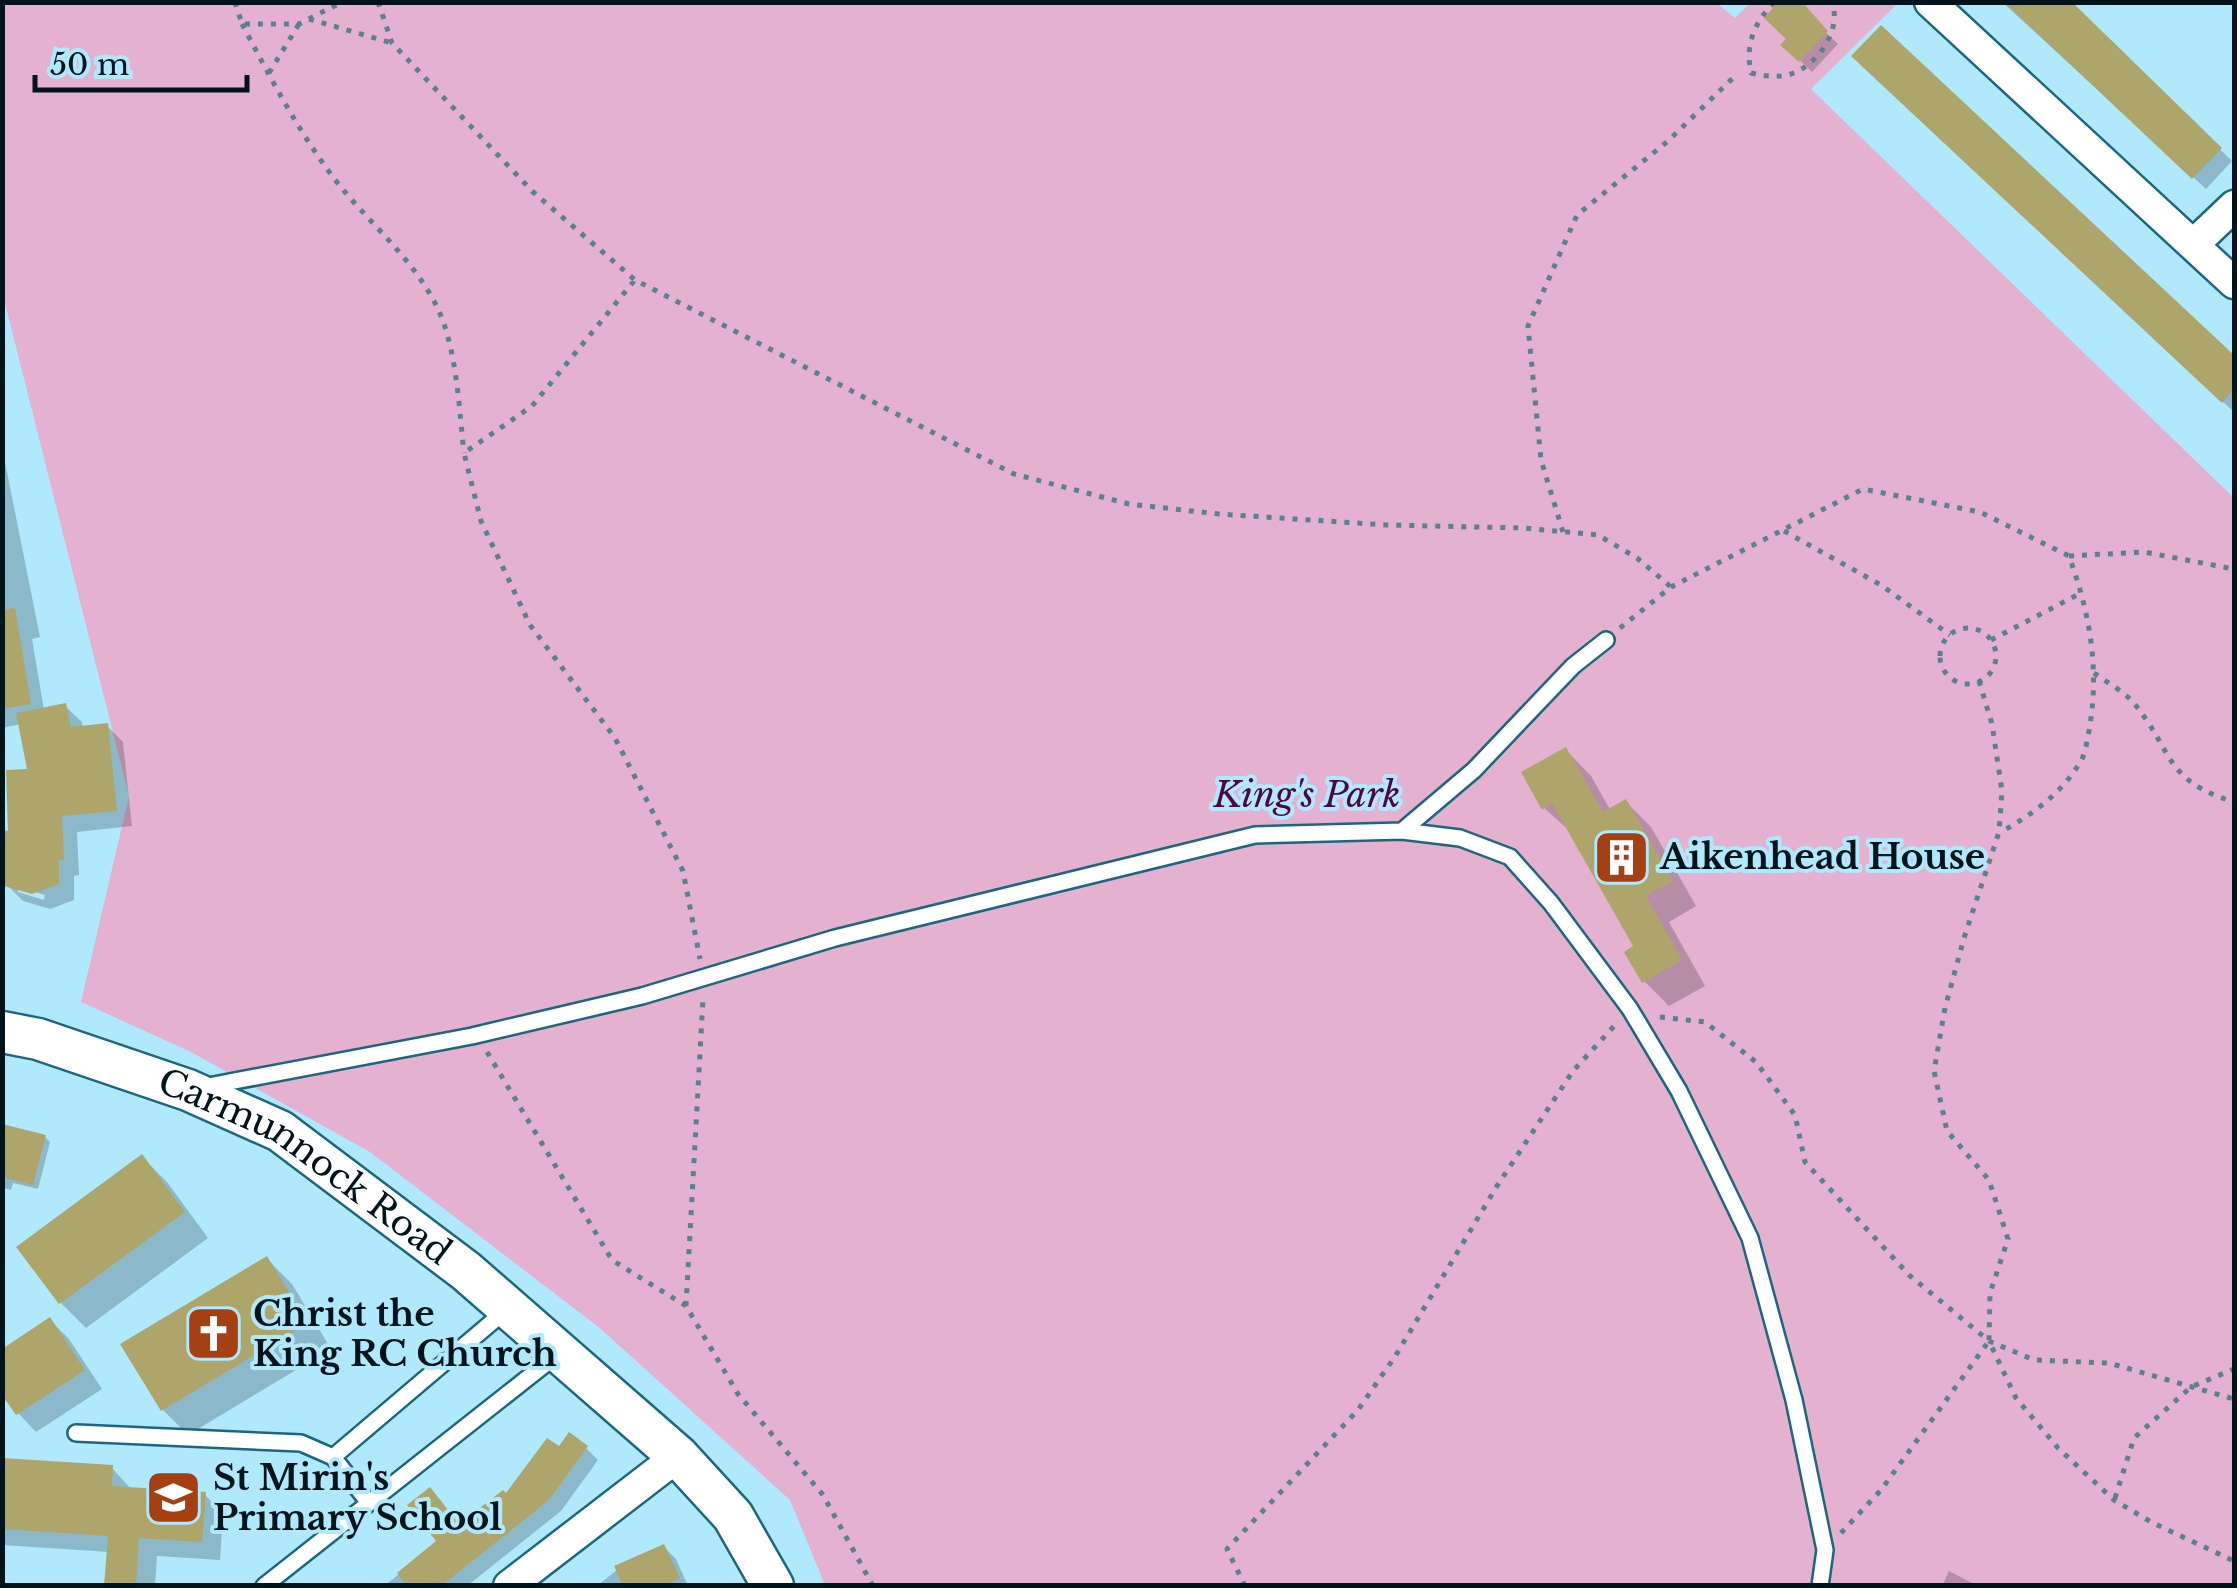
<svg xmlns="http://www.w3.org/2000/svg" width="2237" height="1588" viewBox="0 0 2237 1588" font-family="'Libre Baskerville',serif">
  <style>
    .green { fill: #e4b1d1 }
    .shadow { fill: #0003; fill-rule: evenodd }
    .building { fill: #ada56a }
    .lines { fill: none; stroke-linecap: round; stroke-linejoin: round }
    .service-casing { stroke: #1b677d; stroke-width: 20 }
    .minor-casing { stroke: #1b677d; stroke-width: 35 }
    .secondary-casing { stroke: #1b677d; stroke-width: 45 }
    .path { stroke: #5b818e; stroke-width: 5; stroke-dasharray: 5 8; stroke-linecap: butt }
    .service { stroke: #fff; stroke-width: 15 }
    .minor { stroke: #fff; stroke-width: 30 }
    .secondary { stroke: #fff; stroke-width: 40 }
    .labels { text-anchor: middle; stroke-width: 8; stroke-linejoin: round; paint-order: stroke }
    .park-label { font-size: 35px; font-style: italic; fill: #52043f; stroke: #b0e8fc }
    .poi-label { font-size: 35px; font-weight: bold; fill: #01141b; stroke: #b0e8fc; text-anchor: start }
    .street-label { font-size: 35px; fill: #01141b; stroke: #b0e8fc }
  </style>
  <rect width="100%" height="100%" fill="#b0e8fc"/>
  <path class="green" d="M1715 2 1735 18 1750 3 1897 4 1811 89 2234 498V1585H825L790 1500 601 1329 370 1152 191 1052 81 1002 129 796 3 295 2 3Z"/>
  <path class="shadow" d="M2002 2H2069L2232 161 2206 189Z
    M1802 10 1838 44 1812 72 1784 45Z
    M1881 28 2234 358V412L1866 68Z
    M2 447 40 637 32 639 44 710 65 706 82 722 83 729 107 726 123 742 132 826 77 832 79 875 74 876V900L50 909 23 901 7 885 30 771 21 724 2 728ZM18 887 45 895 44 900 18 892Z
    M1566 750 1591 776 1611 811 1626 802 1651 827 1696 906 1669 922 1705 986 1669 1006 1644 981 1636 947 1571 832 1544 808Z
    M2 1128 45 1137 50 1142 38 1189 13 1183 11 1190 2 1188Z
    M142 1157 167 1182 208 1238 86 1328 61 1303 20 1247Z
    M267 1259 292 1284 331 1349 188 1435 163 1410Z
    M50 1320 69 1339 102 1389 36 1432 18 1413Z
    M586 1448 598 1460 561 1511 467 1586H384L460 1526 506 1496 559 1450Z
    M2 1460 112 1468 131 1489 204 1494 223 1513 220 1560 157 1556 155 1586H107L109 1552 2 1545Z
    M664 1547 676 1559 688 1586H597L624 1564Z
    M1949 1571 1978 1586H1942Z"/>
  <path class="building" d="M1778 2H1802L1828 31 1799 62 1780 45 1786 39 1764 18Z
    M2004 2H2072L2222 148 2192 179Z
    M1881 25 2234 355V389L2222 403 1851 56Z
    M15 608 31 704 2 709V610Z
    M66 703 71 727 108 723 117 811 62 816 64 860H59V884L32 894 4 886 2 829 8 831 6 770 27 769 16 713Z
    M1566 747 1603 812 1626 799 1673 881 1646 896 1682 960 1642 983 1624 952 1633 946 1552 803 1542 810 1521 772Z
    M2 1124 46 1135 33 1185 2 1177Z
    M142 1154 185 1212 59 1304 16 1247Z
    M267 1256 308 1323 161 1411 120 1344Z
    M50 1317 85 1370 16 1415 2 1395V1349Z
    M569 1432 588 1446 549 1500 441 1586H407L397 1573 436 1541 407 1505 430 1487 459 1524 503 1490 506 1493 547 1438 559 1446Z
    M2 1458 113 1465 112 1486 206 1492 202 1542 139 1538 136 1586H104L108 1536 2 1529Z
    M664 1544 680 1578 664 1586H623L614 1566Z"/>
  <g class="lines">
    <defs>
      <path id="service" d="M1402 831 1474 770 1573 666 1606 640
        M203 1087 472 1036 642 996 835 938 1255 835 1402 831 1460 838 1510 857 1551 903 1630 1009 1679 1091 1750 1238 1794 1400 1825 1550 1820 1586
        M76 1433 301 1443 333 1457 369 1503
        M333 1457 505 1311
        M264 1586 558 1354"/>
      <path id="minor" d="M1930 2 2234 283
        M2194 244 2234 206
        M509 1586 678 1456"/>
      <g id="secondary">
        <path id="s1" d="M2 1032 38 1039 188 1090 280 1131 466 1271 678 1456 733 1516 773 1586"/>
      </g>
    </defs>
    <use href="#service" class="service-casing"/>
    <use href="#minor" class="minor-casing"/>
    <use href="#secondary" class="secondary-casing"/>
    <path class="path" d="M235 2 242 24H299L342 2
      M378 2 392 43 532 191 635 280 1014 474 1129 504 1219 514 1387 525 1524 528 1598 535 1637 558 1671 587
      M1774 2C1754 24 1745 44 1751 73 1764 76 1778 78 1791 74 1818 65 1842 30 1832 2
      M309 19 392 43
      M242 24C270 77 297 129 333 177 367 222 413 257 438 309 457 350 459 409 464 453
      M269 73 299 24
      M634 281 532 406 464 453 481 521 530 625 615 738 683 871 700 959
      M1784 531 1881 585 1950 635
      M1563 532 1541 460 1528 326 1577 215 1668 141 1737 74
      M2069 556 2144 552 2234 569
      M1620 628 1671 587 1863 489 1980 512 2069 556C2090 614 2100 669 2089 731 2087 740 2086 752 2081 761 2062 793 2033 814 2001 832
      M1940 656a28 28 0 1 1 56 0a28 28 0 1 1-56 0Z
      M1991 640 2081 593
      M2094 673C2106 682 2122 690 2132 701 2174 750 2162 780 2234 802
      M1979 681 1992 724 2002 791 1999 832 1964 938 1945 1008 1934 1071 1947 1131 1989 1180 2008 1239 1990 1293 1989 1341 2016 1398 2058 1448 2114 1500 2151 1522 2234 1561
      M1660 1017 1705 1022 1756 1062 1795 1115 1805 1162 1909 1275 1989 1341 2034 1360 2109 1363 2234 1399
      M487 1052 612 1260 686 1306 738 1394 823 1495 873 1586
      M686 1306 703 999
      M2115 1498 2134 1438 2191 1387 2234 1369
      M1841 1533 1881 1490 1989 1341
      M1245 1586 1227 1549 1358 1410 1396 1355 1497 1186 1573 1071 1616 1024"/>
    <use href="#service" class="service"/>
    <use href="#minor" class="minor"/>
    <use href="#secondary" class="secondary"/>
  </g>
  <defs>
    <symbol id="building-square" viewBox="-11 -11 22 22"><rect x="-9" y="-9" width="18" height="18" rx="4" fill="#a54013" stroke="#b0e8fc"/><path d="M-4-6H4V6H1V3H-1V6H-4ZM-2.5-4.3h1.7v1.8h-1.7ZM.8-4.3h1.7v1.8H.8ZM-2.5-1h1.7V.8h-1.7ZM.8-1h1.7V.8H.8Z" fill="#fff"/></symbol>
    <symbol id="church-square" viewBox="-11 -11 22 22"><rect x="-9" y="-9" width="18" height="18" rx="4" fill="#a54013" stroke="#b0e8fc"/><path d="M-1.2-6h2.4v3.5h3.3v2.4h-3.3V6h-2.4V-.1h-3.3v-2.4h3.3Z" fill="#fff"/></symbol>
    <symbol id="school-square" viewBox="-11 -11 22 22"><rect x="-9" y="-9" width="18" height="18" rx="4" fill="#a54013" stroke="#b0e8fc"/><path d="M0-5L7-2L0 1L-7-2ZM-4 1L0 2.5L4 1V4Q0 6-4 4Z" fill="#fff"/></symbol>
  </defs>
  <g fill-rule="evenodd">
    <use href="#building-square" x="1590" y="826" width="63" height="63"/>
    <use href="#church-square" x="182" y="1302" width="63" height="63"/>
    <use href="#school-square" x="142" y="1466" width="63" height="63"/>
  </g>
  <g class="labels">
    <g class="park-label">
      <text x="1307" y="807">King's Park</text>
    </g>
    <g class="poi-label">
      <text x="1660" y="869">Aikenhead House</text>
      <text x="253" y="1326">Christ the<tspan x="253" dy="40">King RC Church</tspan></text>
      <text x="213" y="1490">St Mirin's<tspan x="213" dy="40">Primary School</tspan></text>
    </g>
    <g class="street-label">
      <text dy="12" stroke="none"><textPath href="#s1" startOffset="335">Carmunnock Road</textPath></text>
    </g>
  </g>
  <rect width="2237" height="1588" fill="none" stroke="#01141b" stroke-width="10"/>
  <path d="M35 75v15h212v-15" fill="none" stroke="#01141b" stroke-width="5"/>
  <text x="50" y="75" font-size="30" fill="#01141b" stroke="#b0e8fc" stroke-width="8" paint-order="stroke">50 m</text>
</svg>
